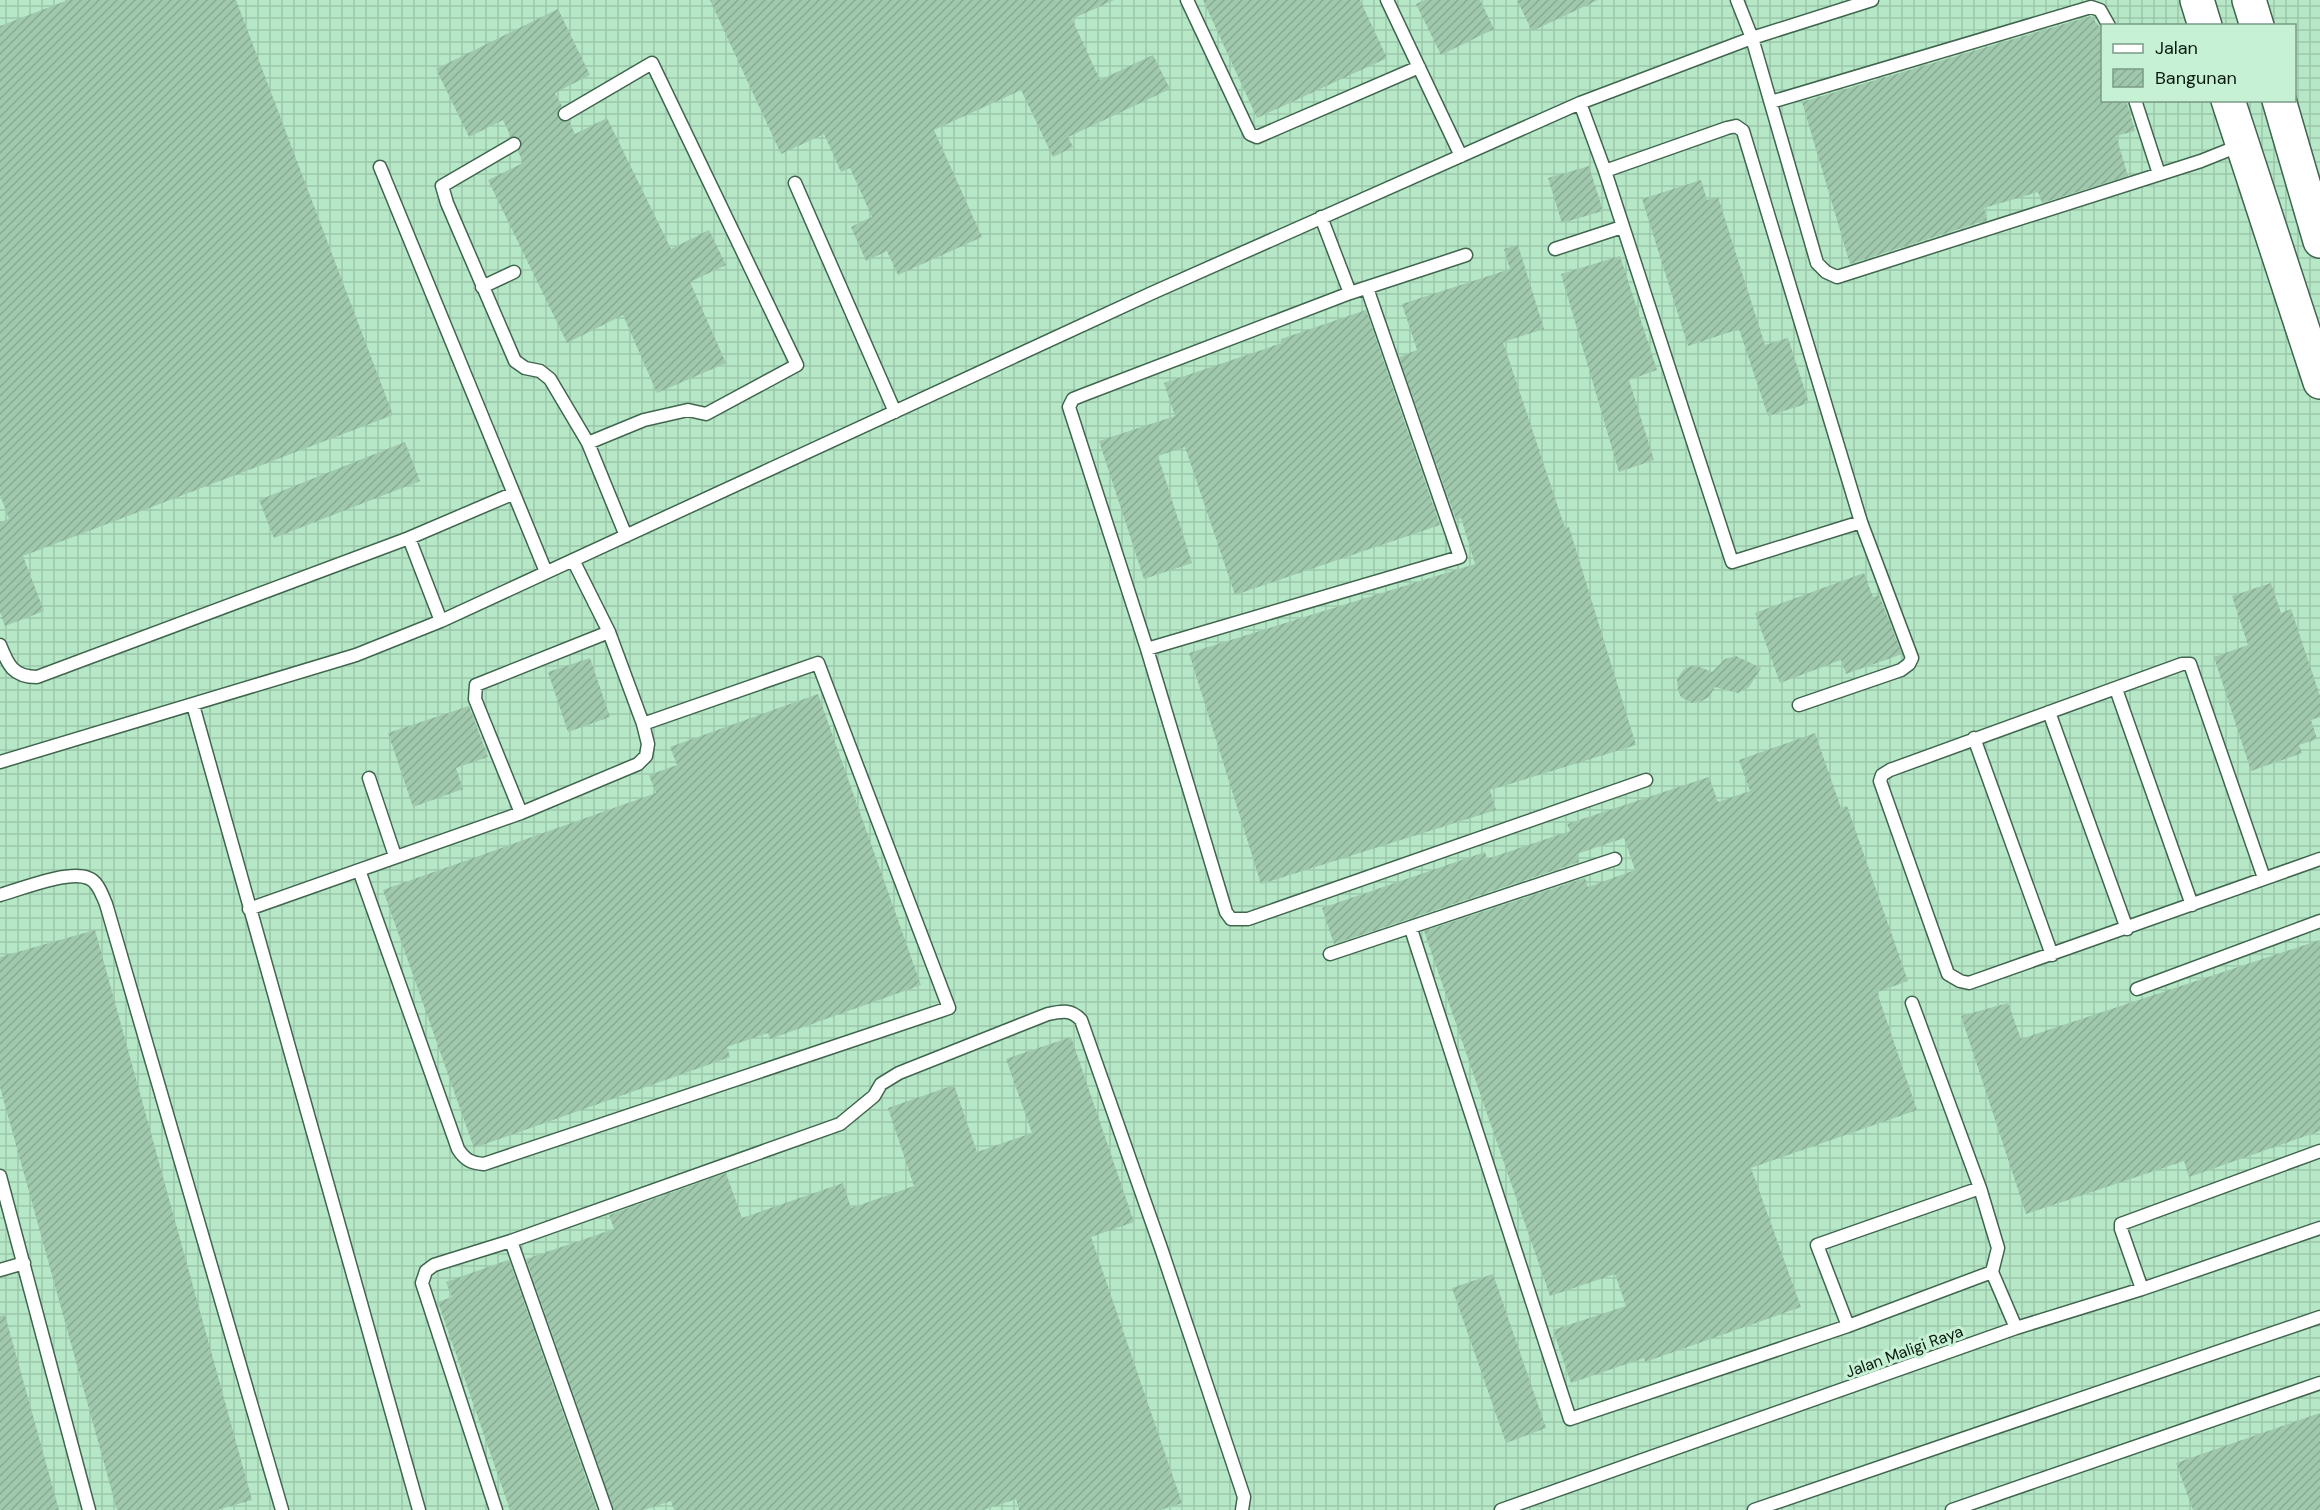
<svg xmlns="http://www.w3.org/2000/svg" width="2320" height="1510" viewBox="0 0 2320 1510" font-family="'DM Sans',sans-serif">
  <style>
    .industrial { fill: url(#industrial-grid); fill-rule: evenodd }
    .building { fill: url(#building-hatch) }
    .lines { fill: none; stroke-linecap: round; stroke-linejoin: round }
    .lane-casing { stroke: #40664e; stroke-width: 15 }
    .secondary-casing { stroke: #40664e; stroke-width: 36 }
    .lane { stroke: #fff; stroke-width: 12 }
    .secondary { stroke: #fff; stroke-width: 33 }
    .labels { text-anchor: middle; stroke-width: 6; stroke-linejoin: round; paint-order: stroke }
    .street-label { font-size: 16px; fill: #09180f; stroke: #c7f1d5 }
  </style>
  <defs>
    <pattern id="industrial-grid" width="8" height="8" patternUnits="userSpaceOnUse" patternTransform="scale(1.5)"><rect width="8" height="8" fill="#b6e8c7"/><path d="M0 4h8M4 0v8" fill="none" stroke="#9bc6aa"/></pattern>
    <pattern id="building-hatch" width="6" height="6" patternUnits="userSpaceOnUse" patternTransform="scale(1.5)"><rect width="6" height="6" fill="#9fc8ad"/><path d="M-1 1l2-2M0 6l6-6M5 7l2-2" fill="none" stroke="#88ab94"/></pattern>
  </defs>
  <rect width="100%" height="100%" fill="#c7f1d5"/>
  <path class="industrial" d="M0 0H2320V1510H0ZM2102 26H2294V100H2102Z"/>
  <path class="building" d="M68 0H236L393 415 23 556 44 611 5 626 0 612V522L9 519 0 495V26Z
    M710 0H1114L1072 19 1100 80 1153 55 1170 89 1068 137 1073 147 1053 157 1021 90 934 130 982 237 898 275 887 251 866 261 851 227 872 217 850 168 841 172 824 134 781 154Z
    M1203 0H1360L1387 58 1257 118Z
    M1425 0H1480L1494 29 1441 55 1416 4Z
    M1517 0H1598L1532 31Z
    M558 9 590 75 555 93 562 106 558 110V119L569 121 575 134 607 118 671 249 709 230 726 265 690 282 726 363 657 393 623 315 567 343 488 180 523 163 518 151 521 148V140L518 137H511L503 120 469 137 436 69Z
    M2091 16 2103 31V100H2126L2135 131 2116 136 2128 176 2042 203 2038 192 1984 208 1987 220 1850 264 1802 102Z
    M1589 166 1603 211 1562 223 1548 178Z
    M1701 180 1707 200 1718 197 1765 345 1788 338 1809 403 1768 416 1739 329 1688 346 1642 199Z
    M1518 245 1544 329 1503 342 1565 528 1569 527 1636 745 1490 790 1496 810 1261 884 1189 653 1475 564 1461 518 1456 520 1399 357 1417 350 1402 304 1510 269 1504 249Z
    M1620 256 1657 370 1629 380 1654 460 1619 472 1561 274Z
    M1366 310 1440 525 1235 595 1185 447 1158 456 1192 563 1144 579 1099 441 1175 416 1164 383 1282 343 1281 339Z
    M405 442 420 481 274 538 259 500Z
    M1864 573 1873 597 1879 595 1902 654 1846 674 1841 660 1780 683 1755 613Z
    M2271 583 2281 613 2291 609 2320 696V717L2311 720 2317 739 2299 745 2302 753 2251 771 2214 657 2248 645 2232 596Z
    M1736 656 1761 668 1749 687 1738 693 1715 687 1709 697 1698 703H1692L1681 697 1678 691 1677 679 1684 669 1695 665 1712 672 1725 659Z
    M590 658 610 717 568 732 548 672Z
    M818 694 921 985 770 1039 768 1033 727 1047 730 1057 474 1148 383 890 656 793 649 775 677 765 670 747Z
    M469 706 488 757 456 768 463 789 413 807 388 733Z
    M1815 733 1841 808 1847 806 1908 981 1877 992 1917 1110 1751 1168 1801 1307 1645 1362 1644 1358 1571 1383 1553 1330 1626 1306 1615 1274 1550 1296 1424 931 1585 878 1588 887 1635 870 1624 838 1577 854 1579 862 1334 944 1322 908 1485 852 1487 859 1570 831 1567 824 1709 777 1718 802 1750 791 1739 760Z
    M95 930 252 1500 217 1510H117L0 1087V957Z
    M2320 940V1131L2189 1177 2184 1161 2026 1214 1961 1016 2008 1003 2021 1039Z
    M1071 1037 1134 1222 1091 1237 1182 1503 1161 1510H1019L1016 1499 984 1510H674L671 1501 644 1510H614L526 1259 614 1229 609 1215 726 1173 742 1218 843 1183 851 1208 914 1186 888 1108 954 1085 977 1152 1032 1133 1006 1059Z
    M508 1260 511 1265 597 1510H510L438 1302 452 1297 446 1282Z
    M1493 1274 1546 1428 1506 1443 1452 1288Z
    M5 1315 59 1510H0V1316Z
    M2320 1413V1510H2193L2176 1463Z"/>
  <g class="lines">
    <defs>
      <path id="lane" d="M1187 0 1250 134 1257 137 1419 67
        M1387 0 1461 156
        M1737 0 1752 38 1817 263 1826 272 1837 277 2201 161 2241 145
        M2135 100 2159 174
        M1771 102 2091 7 2100 10 2109 26
        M1580 103 1605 171 1732 562 1861 522 1743 131 1736 126 1727 128 1605 171
        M565 114 652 63 797 365 706 414 688 410 644 420 588 443
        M514 144 442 186 447 203 515 361 525 368 540 371 550 379 588 443 626 536
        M380 167 546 572
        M795 183 895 412
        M1321 217 1350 293
        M1555 249 1622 227
        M1466 255 1350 293 1083 395 1073 399 1069 407 1147 649 1226 912 1231 919H1248L1646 780
        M482 287 514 272
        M409 538 441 621
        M0 645C8 665 13 677 37 677L409 538 512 494
        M1147 649 1460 557 1367 288
        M2116 689 2192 905
        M193 705 419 1510
        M1799 705 1901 670 1909 664 1912 658 1861 522
        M2049 712 2127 929
        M1974 738 2052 955
        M0 762 356 655 441 621 1152 293 1580 103 1752 38 1872 0
        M369 778 395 856
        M521 813 475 699 476 685 609 632
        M359 870 458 1149C465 1160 471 1163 484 1164L949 1008 818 663 643 724
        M2264 878 2190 664H2182L1890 770 1882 775 1880 781 1948 974 1960 981 1969 983 2320 859
        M0 895C21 889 68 870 88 878 98 881 102 895 106 904L282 1510
        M249 909 521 813 638 764 646 756 648 744 643 724 609 632 573 560
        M1411 929 1570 1419 1848 1326 1817 1245 1980 1188
        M1330 954 1615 859
        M2137 989 2320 921
        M1912 1003 1980 1188 1998 1248 1992 1272 2016 1328
        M0 1176 89 1510
        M511 1241 606 1510
        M0 1270 24 1263
        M2142 1289 2121 1229V1224L2320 1151
        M1848 1326 1992 1272
        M496 1510 422 1283 426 1271 434 1265 511 1241 840 1124 874 1096 881 1084 899 1073 1048 1014C1061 1011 1071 1009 1081 1020L1162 1251 1244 1497 1242 1510
        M1501 1510 2016 1328 2142 1289 2320 1228
        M1754 1510 2320 1317
        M1952 1510 2320 1383"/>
      <path id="secondary" d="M2197 0 2205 26
        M2249 0 2257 26
        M2228 100 2320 382
        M2279 100 2320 241"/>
    </defs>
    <use href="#lane" class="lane-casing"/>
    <use href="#secondary" class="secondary-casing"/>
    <use href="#lane" class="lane"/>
    <use href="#secondary" class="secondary"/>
  </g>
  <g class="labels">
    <g class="street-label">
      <text transform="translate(1904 1351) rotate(-20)" y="6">Jalan Maligi Raya</text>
    </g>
  </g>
  <rect x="2101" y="24" width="195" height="78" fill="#c7f1d5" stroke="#7b9a86" stroke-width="1.5"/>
  <rect x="2113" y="44" width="30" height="9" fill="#ffffff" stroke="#7b9a86" stroke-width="1.5"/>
  <text x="2155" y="54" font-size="18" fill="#09180f">Jalan</text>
  <rect x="2113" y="69" width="30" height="18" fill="url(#building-hatch)" stroke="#7b9a86" stroke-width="1.5"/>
  <text x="2155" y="84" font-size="18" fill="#09180f">Bangunan</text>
</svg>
